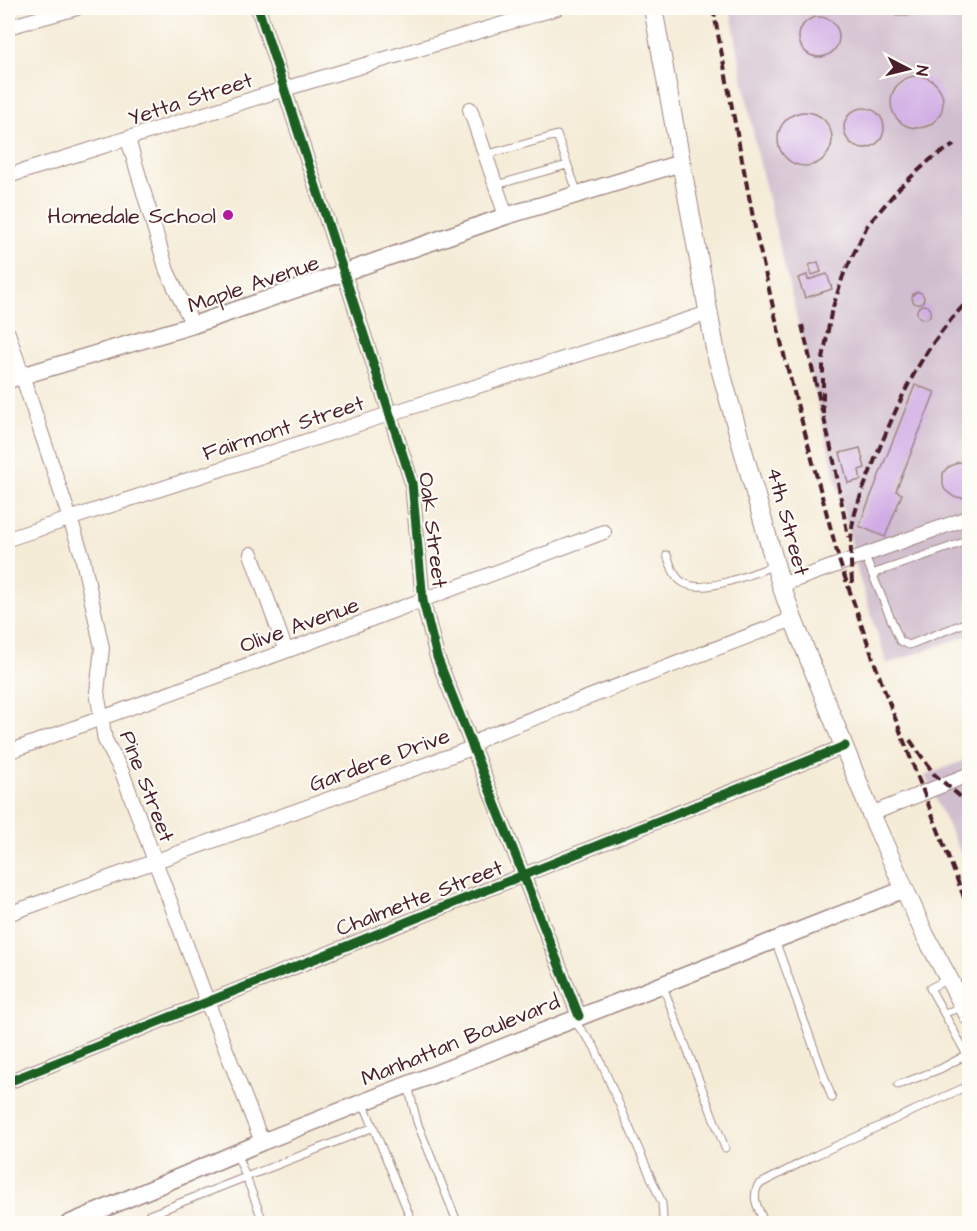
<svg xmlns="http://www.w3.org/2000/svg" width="977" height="1231" viewBox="0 0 977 1231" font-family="'Architects Daughter',sans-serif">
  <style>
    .industrial { fill: #d0bdce }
    .building { fill: #d0ace4 }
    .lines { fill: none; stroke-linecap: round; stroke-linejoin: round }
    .service-casing { stroke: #a08682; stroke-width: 9 }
    .minor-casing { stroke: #a08682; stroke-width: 16 }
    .tertiary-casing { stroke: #a08682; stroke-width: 19 }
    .secondary-casing { stroke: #a08682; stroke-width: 20 }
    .service { stroke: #fff; stroke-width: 7 }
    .minor { stroke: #fff; stroke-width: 14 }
    .tertiary { stroke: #fff; stroke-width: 16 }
    .secondary { stroke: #fff; stroke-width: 18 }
    .rail { stroke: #4a1f2b; stroke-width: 4; stroke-dasharray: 9 4.5; stroke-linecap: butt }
    .cycleway-casing { stroke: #fdfcf7; stroke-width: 13 }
    .cycleway { stroke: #1b5e20; stroke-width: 9 }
    .poi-dot { fill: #b5179e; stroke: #fdfcf7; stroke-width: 2 }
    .labels { text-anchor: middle; stroke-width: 4.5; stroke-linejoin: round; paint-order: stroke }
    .street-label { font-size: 22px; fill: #4a1f2b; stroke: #fdfcf7 }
    .poi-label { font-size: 22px; fill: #4a1f2b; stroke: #fdfcf7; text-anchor: end }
  </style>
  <rect width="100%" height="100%" fill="#fdfcf7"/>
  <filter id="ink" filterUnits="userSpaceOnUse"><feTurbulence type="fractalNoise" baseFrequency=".0167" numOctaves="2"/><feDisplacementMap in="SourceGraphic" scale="12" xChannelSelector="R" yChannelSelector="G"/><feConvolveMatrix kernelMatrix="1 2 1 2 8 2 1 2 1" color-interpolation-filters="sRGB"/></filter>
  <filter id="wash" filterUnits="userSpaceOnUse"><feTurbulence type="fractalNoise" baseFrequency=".008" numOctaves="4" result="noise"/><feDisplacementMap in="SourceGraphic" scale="24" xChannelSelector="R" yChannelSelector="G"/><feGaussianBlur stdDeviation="1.35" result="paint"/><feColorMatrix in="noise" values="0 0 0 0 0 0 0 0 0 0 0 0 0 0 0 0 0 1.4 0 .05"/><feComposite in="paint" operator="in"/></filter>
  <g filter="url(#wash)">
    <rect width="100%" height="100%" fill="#f5ecd8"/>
    <path class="industrial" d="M730 8H969V635L887 664 860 580 756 148Z
      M969 758V871L925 776Z"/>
    <g id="blocks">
      <path class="building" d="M884 8H924L916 13 907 16H897Z
        M799 37a20 20 0 1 1 40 0a20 20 0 1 1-40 0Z
        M891 102a26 26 0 1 1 52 0a26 26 0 1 1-52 0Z
        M844 128a20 20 0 1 1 40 0a20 20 0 1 1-40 0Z
        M778 139a27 27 0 1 1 54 0a27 27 0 1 1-54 0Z
        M818 262 821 272 812 275 809 265Z
        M827 274 832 289 805 298 798 278 807 275 808 280Z
        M912 298a6 6 0 1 1 12 0a6 6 0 1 1-12 0Z
        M917 312a7 7 0 1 1 14 0a7 7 0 1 1-14 0Z
        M915 385 935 392 896 491 902 494 885 537 859 526Z
        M860 448 865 468 859 470 861 480 848 483 840 453Z
        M958 462 970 464V496L966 498 954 497 945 490 943 485V473L947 468Z"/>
    </g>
  </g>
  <g filter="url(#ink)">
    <use href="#blocks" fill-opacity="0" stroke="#a08682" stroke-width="1.5"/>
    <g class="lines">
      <defs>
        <path id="service" d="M485 155 557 135 578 194
          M496 185 567 165
          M864 554 900 641 909 645 970 621
          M667 555C671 565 674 578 684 583 704 595 755 572 776 565
          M872 574 970 540
          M775 940 832 1098
          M948 979 930 988 967 1055
          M662 984 725 1148
          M944 1013 964 1007
          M574 1021 594 1046 662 1203 663 1217 662 1224
          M408 1085 417 1122 458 1224
          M898 1085 940 1069 970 1053
          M363 1102 413 1224
          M152 1224 149 1215 246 1177 236 1153
          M264 1224 246 1177 374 1127
          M765 1224C759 1209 751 1200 758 1185L816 1155 970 1085"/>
        <path id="minor" d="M258 8 412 483 423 601 437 657 579 1016
          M8 27 77 8
          M470 109 506 216
          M128 139 167 271 193 325
          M8 176 284 89 557 8
          M8 333 82 555 102 648 97 692 105 740 122 772 207 1001 262 1142
          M8 539 389 414 709 313
          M251 554 286 651
          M781 585 970 517
          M8 752 286 651 604 532
          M871 814 970 774
          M8 914 472 748 479 741 487 736 793 619
          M8 1082C286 969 566 859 845 746"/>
        <path id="tertiary" d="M8 380 193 325 506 216 681 163
          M68 1224 262 1142 905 889"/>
        <path id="secondary" d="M653 8 716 354 781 585 793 619 871 814 925 935 970 1018"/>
      </defs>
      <use href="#service" class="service-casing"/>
      <use href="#minor" class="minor-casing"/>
      <use href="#tertiary" class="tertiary-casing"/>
      <use href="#secondary" class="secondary-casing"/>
      <use href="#service" class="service"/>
      <use href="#minor" class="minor"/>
      <use href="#tertiary" class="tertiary"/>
      <use href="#secondary" class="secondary"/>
      <path class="rail" d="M713 8 756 233 785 359 840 563 882 684 970 913
        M802 325 834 461 848 537
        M823 414V359L831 313 843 276 867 226 900 187 931 159 954 145
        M852 583C851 565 850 547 852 528 855 505 867 481 875 459 901 397 921 348 970 299
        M910 740 934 774 970 805"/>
      <defs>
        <path id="cycleway" d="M258 8 412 483 423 601 437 657 579 1016
          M8 1082C286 969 566 859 845 746"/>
      </defs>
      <use href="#cycleway" class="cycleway-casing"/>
      <use href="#cycleway" class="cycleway"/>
    </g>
  </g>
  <circle class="poi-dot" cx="228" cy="215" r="6"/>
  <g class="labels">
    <g class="street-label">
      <text transform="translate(190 98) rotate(-18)" y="8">Yetta Street</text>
      <text transform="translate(253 283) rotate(-19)" y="8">Maple Avenue</text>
      <text transform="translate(283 427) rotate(-18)" y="8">Fairmont Street</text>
      <text transform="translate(789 521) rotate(75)" y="8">4th Street</text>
      <text transform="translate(434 530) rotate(83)" y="8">Oak Street</text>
      <text transform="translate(299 624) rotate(-20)" y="8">Olive Avenue</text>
      <text transform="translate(379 759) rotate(-20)" y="8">Gardere Drive</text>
      <text transform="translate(148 786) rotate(69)" y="8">Pine Street</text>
      <text transform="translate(419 897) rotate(-21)" y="8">Chalmette Street</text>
      <text transform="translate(460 1039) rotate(-22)" y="8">Manhattan Boulevard</text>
    </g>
    <g class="poi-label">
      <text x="216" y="223">Homedale School</text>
    </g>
  </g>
  <rect width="977" height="1231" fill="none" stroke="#fdfcf7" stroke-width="30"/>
  <g transform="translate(908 69) rotate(97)" stroke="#fdfcf7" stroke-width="4.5" paint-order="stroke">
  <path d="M0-4.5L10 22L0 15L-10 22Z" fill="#4a1f2b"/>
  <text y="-9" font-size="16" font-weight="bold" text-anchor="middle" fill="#4a1f2b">N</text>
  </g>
</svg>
